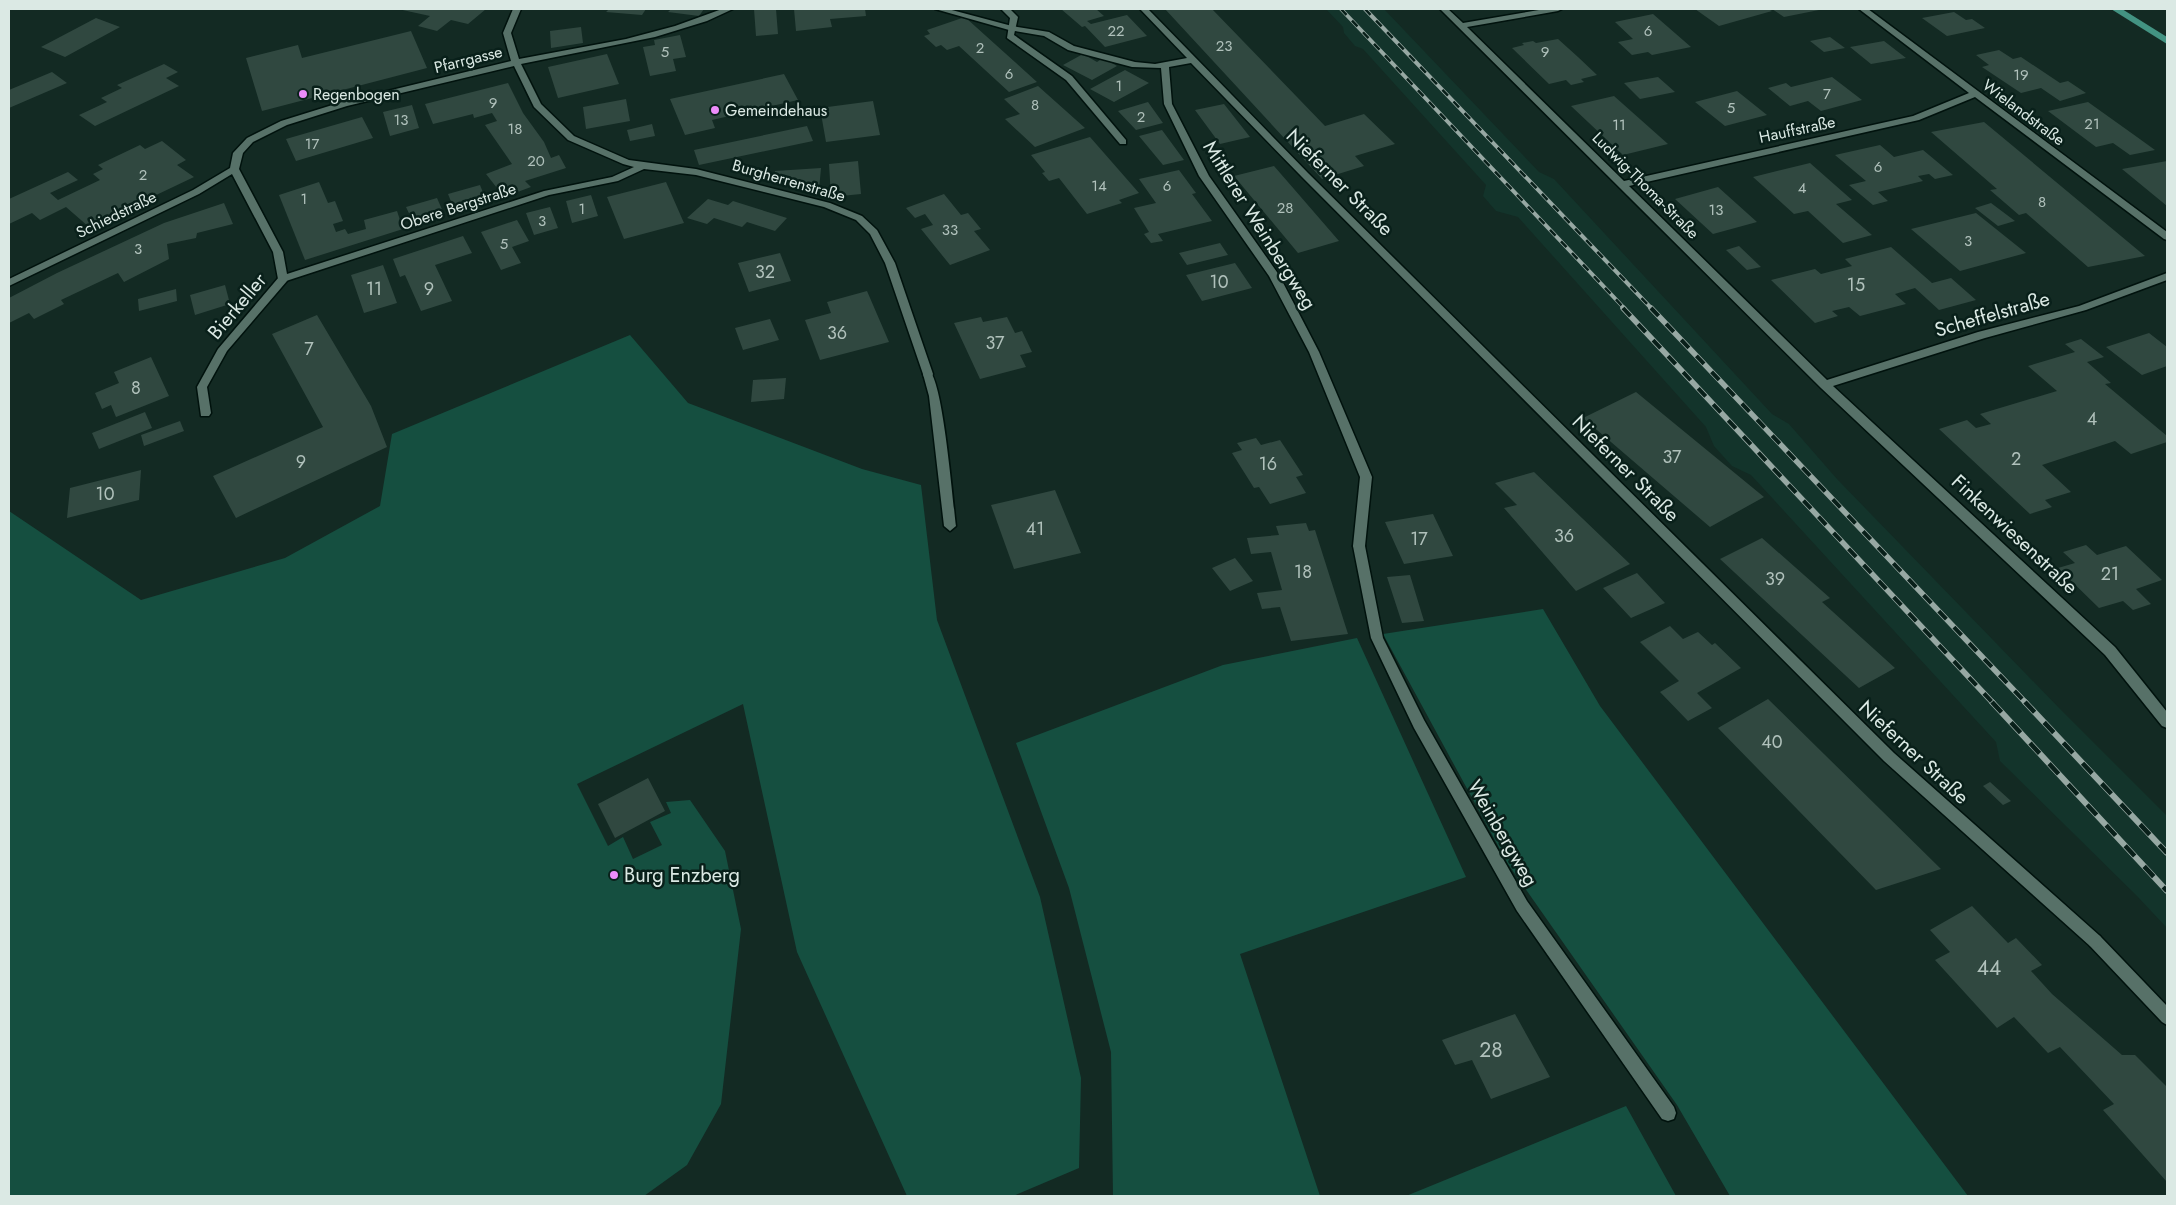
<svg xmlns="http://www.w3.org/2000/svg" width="2176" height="1205" viewBox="0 0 2176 1205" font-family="Jost,sans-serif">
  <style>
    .built { fill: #13342b }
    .green { fill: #154f40 }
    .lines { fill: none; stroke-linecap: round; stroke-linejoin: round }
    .stream { fill: #439382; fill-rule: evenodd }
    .building { fill: #304840 }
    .lane-casing { stroke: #00120d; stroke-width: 3 }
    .street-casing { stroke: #00120d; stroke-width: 3 }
    .lane { fill: #577168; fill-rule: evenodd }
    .street { fill: #577168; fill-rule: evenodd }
    .rail-far2-casing { stroke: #97a8a3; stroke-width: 4 }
    .rail-far1-casing { stroke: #97a8a3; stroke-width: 5.5 }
    .rail-casing { stroke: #97a8a3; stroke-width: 6 }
    .rail-far2 { stroke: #09201a; stroke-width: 2.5; stroke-dasharray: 8; stroke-linecap: butt }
    .rail-far1 { stroke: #09201a; stroke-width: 4; stroke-dasharray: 11; stroke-linecap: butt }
    .rail { stroke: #09201a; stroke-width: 4.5; stroke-dasharray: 14; stroke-linecap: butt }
    .poi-dot { fill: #ec8cfa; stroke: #09201a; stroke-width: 2 }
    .labels { text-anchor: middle; stroke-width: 5; stroke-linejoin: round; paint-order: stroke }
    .far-number-label { font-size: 15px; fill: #b0c1bb }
    .far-street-label { font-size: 16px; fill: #dbe9e4; stroke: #09201a }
    .far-poi-label { font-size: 16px; fill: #dbe9e4; stroke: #09201a; text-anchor: start }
    .number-label { font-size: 18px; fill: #b0c1bb }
    .street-label { font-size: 20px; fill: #dbe9e4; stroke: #09201a }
    .poi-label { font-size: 20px; fill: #dbe9e4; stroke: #09201a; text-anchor: start }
    .near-number-label { font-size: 21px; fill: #b0c1bb }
  </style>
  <rect width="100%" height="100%" fill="#132a23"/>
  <path class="built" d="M1326 9H1384L1539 172 1554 179 1772 414 1789 424 1837 479 2060 709 2167 816V928L2137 896 2000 761 1996 742 1751 475 1732 466 1714 446 1706 427 1518 217 1496 211 1483 196 1486 185 1363 49 1355 46 1344 33 1343 27Z"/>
  <path class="green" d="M630 335 688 403 862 469 921 485 937 620 1040 897 1081 1078 1079 1168 1013 1196H907L797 952 743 704 577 784 608 846 623 837 633 859 662 845 650 822 671 813 666 802 690 800 725 851 741 929 721 1104 687 1165 644 1196H9V511L141 600 285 558 380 506 392 434Z
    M1543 609 1600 706 1968 1196H1730L1677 1105 1508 864 1383 634Z
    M1357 638 1466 877 1240 954 1320 1196H1113L1111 1052 1069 888 1016 743 1223 665Z
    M1626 1106 1676 1196H1406Z"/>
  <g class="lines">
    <path class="stream" d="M2111 9H2122L2167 37V44Z"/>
  </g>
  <path class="building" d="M398 9H486L468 24 451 20 437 31 418 26 430 16Z
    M609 9H646L642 15 606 12Z
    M671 9H704L699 16 668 12Z
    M754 9H776L778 34 756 36Z
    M794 9H865L866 16 830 19 832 27 796 31Z
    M1061 9H1096L1104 16 1087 21 1091 24 1127 15 1147 36 1105 47 1085 26 1082 27Z
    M1165 9H1212L1325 126 1364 114 1395 144 1355 156 1364 166 1322 179Z
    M1695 9H1768L1772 11 1719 26Z
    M1772 9H1819V10L1784 17Z
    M1954 12 1966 20 1972 19 1985 28 1947 36 1922 18Z
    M1653 14 1691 47 1652 55 1648 52 1632 55 1618 42 1633 39 1615 22Z
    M965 17 976 27 1037 82 1009 92 959 46 947 50 941 45 936 47 924 36 930 34 927 30Z
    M96 18 120 27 65 57 41 47Z
    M581 27 583 43 551 48 550 31Z
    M411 31 427 68 262 111 246 58 298 45 302 58Z
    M680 35 686 57 673 59 676 71 650 76 643 47 655 45 654 40Z
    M1830 37 1845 48 1824 52 1810 41Z
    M1558 39 1578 57 1597 75 1581 79 1584 82 1571 85 1566 80 1549 84 1512 48 1524 45 1522 43 1533 41 1536 43Z
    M1884 41 1906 58 1871 64 1850 47Z
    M1999 50 2013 59 2021 57 2060 83 2068 81 2086 93 2060 101 2041 88 2021 93 1982 67 1989 65 1976 55Z
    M607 54 619 84 558 98 548 67Z
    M1083 54 1097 62 1103 58 1117 66 1092 80 1063 65Z
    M164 64 178 72 166 78 179 86 95 126 79 115 107 102 101 98 122 88 117 85Z
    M1125 70 1149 83 1114 102 1090 89Z
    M52 72 67 83 9 108V90Z
    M784 74 798 100 712 120 715 128 685 135 670 99Z
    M1658 77 1675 92 1640 99 1624 83Z
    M1832 77 1862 100 1821 111 1808 101 1790 106 1768 88 1786 83 1791 87Z
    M508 83 523 113 544 142 551 158 559 155 566 168 525 181 531 187 504 197 486 174 512 164 485 125 497 121 492 113 474 118 473 114 433 124 425 104Z
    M1038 86 1066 111 1085 128 1035 147 1005 119 1020 114 1004 99Z
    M1737 91 1767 115 1725 126 1695 102Z
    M1614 96 1668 144 1623 155 1571 106Z
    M626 99 630 121 586 129 583 107Z
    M873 101 880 135 826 142 820 108Z
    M1148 102 1163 123 1136 130 1118 111Z
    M2088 102 2137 137 2155 150 2130 155 2113 143 2096 147 2048 111Z
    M1224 104 1250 137 1220 144 1195 110Z
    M412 105 419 128 390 136 383 112Z
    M362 117 373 138 296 161 286 139Z
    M1984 122 2145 256 2088 267 2026 213 2019 215 1990 190 1997 189 1931 132Z
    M652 124 655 136 630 141 627 130Z
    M807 126 813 141 699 165 694 150Z
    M1162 130 1184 160 1163 165 1139 136Z
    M1090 137 1139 193 1119 200 1122 203 1087 214 1059 178 1049 181 1042 173 1045 172 1031 155Z
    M162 141 186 160 177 165 194 177 89 227 66 207 40 220 32 213 9 224V199L68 172 78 180 50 193 58 200 100 180 93 174 103 169 98 165 140 145 145 149Z
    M1880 145 1894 157 1923 150 1953 175 1935 179 1929 174 1918 176 1923 181 1878 192 1888 201 1873 205 1849 185 1866 181 1835 155Z
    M858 161 861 194 831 197 829 164Z
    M2167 161V206L2122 169Z
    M1810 163 1852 200 1836 204 1872 235 1843 243 1808 211 1794 214 1753 177Z
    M1274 166 1294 189 1339 241 1298 253 1234 176Z
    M821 168 819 190 800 191 801 180 774 181 775 171Z
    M1179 170 1196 193 1192 194 1212 221 1158 234 1163 241 1151 243 1144 234 1149 232 1134 208 1156 203 1139 179Z
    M319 182 328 203 335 201 343 221 333 224 336 232 345 229 348 234 366 229 364 220 397 211 403 229 305 260 279 195Z
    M666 182 684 223 624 239 607 197Z
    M480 185 488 205 456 214 448 194Z
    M1718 187 1757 222 1713 234 1675 199Z
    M944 194 961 215 968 213 981 229 974 231 990 250 950 265 921 229 933 225 925 214 915 218 906 208Z
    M591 195 598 216 572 223 566 201Z
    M437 198 444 214 414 224 406 207Z
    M708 199 728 205 733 201 787 218 775 231 747 222 742 227 714 218 707 224 687 218Z
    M224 203 233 224 197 233 196 238 167 244 169 259 124 282 118 273 61 300 64 304 34 319 29 313 9 323V298L57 273 164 223Z
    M1991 203 2015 221 1998 226 1975 208Z
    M550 207 558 228 534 235 526 213Z
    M1976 213 2026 253 1960 271 1911 229Z
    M517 220 529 241 512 247 521 263 501 270 481 232Z
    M463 236 472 253 435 265 452 301 421 311 405 275 400 277 393 259Z
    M1220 243 1228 255 1187 265 1179 253Z
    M1739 246 1761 267 1747 270 1726 250Z
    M1891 247 1932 283 1951 278 1976 300 1939 310 1915 288 1895 294 1906 304 1860 316 1849 307 1832 311 1838 316 1815 323 1771 280 1815 269 1821 274 1852 266 1845 259Z
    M780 253 791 281 749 292 738 263Z
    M1235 263 1252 288 1202 301 1186 275Z
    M383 265 397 303 364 313 351 275Z
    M225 285 230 304 195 315 190 295Z
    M176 289 177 301 139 311 138 299Z
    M867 291 889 342 820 360 805 320 831 313 827 302Z
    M317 315 371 406 387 447 236 518 213 476 323 427 272 334Z
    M981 317 983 322 1007 317 1015 333 1022 331 1032 352 1020 355 1026 367 980 379 954 323Z
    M770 319 779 340 743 350 735 328Z
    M2149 333 2167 347V366L2142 375 2106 347Z
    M2081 339 2104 357 2087 362 2111 383 2105 384 2167 436V442L2131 454 2115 441 2042 465 2071 492 2045 500 2052 507 2030 514 1939 429 1967 420 1976 428 1991 424 1980 414 2057 391 2028 366 2075 352 2065 344Z
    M151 357 169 396 116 417 111 405 102 409 95 393 119 383 114 372Z
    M786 378 784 399 751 402 753 380Z
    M1636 392 1764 497 1710 527 1583 418Z
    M145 412 152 428 99 449 92 433Z
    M180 421 184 431 144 446 141 435Z
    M1256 438 1261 445 1280 440 1303 475 1296 477 1306 493 1270 504 1259 487 1254 488 1232 453 1242 450 1237 443Z
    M141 470 139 500 67 518 70 488Z
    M1534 472 1630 564 1576 591 1504 508 1517 505 1495 483Z
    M1055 490 1081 553 1014 569 991 505Z
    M1433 514 1453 556 1404 564 1385 522Z
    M1306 523 1309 531 1315 530 1348 634 1291 641 1280 607 1262 609 1257 593 1282 590 1271 552 1251 554 1247 538 1279 535 1276 526Z
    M1762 538 1830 598 1822 602 1895 668 1859 688 1720 559Z
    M2086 545 2097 555 2126 546 2162 580 2136 589 2151 604 2133 610 2123 601 2099 608 2058 568 2075 563 2063 552Z
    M1235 558 1253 581 1230 591 1212 568Z
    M1637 573 1665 603 1631 618 1603 588Z
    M1410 575 1424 621 1402 623 1387 577Z
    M1670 626 1683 639 1698 632 1712 645 1715 643 1741 668 1697 693 1712 708 1688 721 1660 692 1679 681 1640 642Z
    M1768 699 1881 810 1941 869 1876 890 1718 728Z
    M648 778 665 811 615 838 598 804Z
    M1990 782 2011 801 2003 805 1983 786Z
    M1972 906 2008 943 2016 938 2042 965 2031 971 2052 994 2122 1055H2135L2167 1087V1182L2103 1110 2114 1104 2060 1047 2048 1053 2014 1017 1997 1028 1935 960 1950 952 1930 930Z
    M1515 1014 1550 1077 1491 1099 1472 1060 1455 1065 1442 1040Z"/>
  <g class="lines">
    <defs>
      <path id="lane" d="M1001 9H1010L1018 17 1014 35 1072 76 1126 140V144H1120L1066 80 1007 38 1010 18Z
        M283 276 288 279 287 281 227 351 207 387 211 413 209 416H201L197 387 218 349 279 277Z
        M928 370C943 375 953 505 956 526L950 531 944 526 929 396 923 374Z
        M1359 541 1363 543 1365 546 1383 638 1424 720 1527 901 1674 1107 1676 1113 1674 1119 1668 1121 1662 1119 1517 911 1414 728 1371 638 1353 546 1355 543Z
        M2095 934 2100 936 2167 1006V1025L2162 1022 2090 946 2088 941 2090 936Z"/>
      <path id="street" d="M513 9H521L511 33 519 59 626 39 675 26 722 9H733L707 21 655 37 521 64 541 104 574 136 629 160 696 169 830 203 862 216 877 230 895 263 933 374 932 377H924L923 374 885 263 870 234 856 220 824 207 696 175 644 169 618 181 549 195 283 282 278 279 273 252 232 174 199 194 9 286V279L193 190 230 168 233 153 247 138 281 121 342 102 511 61 503 33ZM514 66 534 107 568 140 623 164 634 167 612 177 544 191 287 274 283 252 239 169 243 153 253 142 287 125 347 106Z
        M935 9H948L1012 26 1049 32 1074 46 1135 62 1155 64 1187 58 1140 9H1148L1308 173 1894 753 2100 936 2102 941 2100 946 2095 948 2090 946 1884 761 1302 177 1191 63 1169 67 1172 104 1209 176 1279 275 1319 352 1372 477 1365 546 1363 549H1355L1353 546 1360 477 1309 352 1269 276 1199 176 1164 104 1161 68 1132 67 1068 50 1044 36 1009 30Z
        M1440 9H1448L1463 23 1545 9H1562L1558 11 1467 27 1624 181 1913 116 1969 93 1859 9H1868L2167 232V240L2164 239 1975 97 1919 120 1629 186 1827 380 1978 332 2079 306 2167 273V280L2086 310 1985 338 1833 386 2115 647 2167 712V728L2162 726 2105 655 1821 388Z"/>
    </defs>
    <use href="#lane" class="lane-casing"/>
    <use href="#street" class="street-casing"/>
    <use href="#lane" class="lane"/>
    <use href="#street" class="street"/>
    <defs>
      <path id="rail-far2" d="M1341 9 1625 309
        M1365 9 1652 309"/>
      <path id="rail-far1" d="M1623 308 1993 703
        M1651 308 2026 703"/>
      <path id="rail" d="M1992 702 2167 891
        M2025 702 2167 853"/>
    </defs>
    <use href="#rail-far2" class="rail-far2-casing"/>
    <use href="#rail-far1" class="rail-far1-casing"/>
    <use href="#rail" class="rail-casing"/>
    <use href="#rail-far2" class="rail-far2"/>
    <use href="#rail-far1" class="rail-far1"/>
    <use href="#rail" class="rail"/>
  </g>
  <g class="poi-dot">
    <circle cx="303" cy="94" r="5"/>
    <circle cx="715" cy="110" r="5"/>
    <circle cx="614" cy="875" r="5"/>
  </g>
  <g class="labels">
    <g class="far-number-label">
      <text x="1116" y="36">22</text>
      <text x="1648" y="36">6</text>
      <text x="1224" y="51">23</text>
      <text x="980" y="53">2</text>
      <text x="665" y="57">5</text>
      <text x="1545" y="57">9</text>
      <text x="1009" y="79">6</text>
      <text x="2021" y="80">19</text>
      <text x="1119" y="91">1</text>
      <text x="1827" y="99">7</text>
      <text x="493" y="108">9</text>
      <text x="1035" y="110">8</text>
      <text x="1731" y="113">5</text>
      <text x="1141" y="122">2</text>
      <text x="401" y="125">13</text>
      <text x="2092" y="129">21</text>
      <text x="1619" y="130">11</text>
      <text x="515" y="134">18</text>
      <text x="312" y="149">17</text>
      <text x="536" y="166">20</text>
      <text x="1878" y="172">6</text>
      <text x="143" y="180">2</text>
      <text x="1099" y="191">14</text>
      <text x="1167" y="191">6</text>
      <text x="1802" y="193">4</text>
      <text x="304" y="204">1</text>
      <text x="2042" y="207">8</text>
      <text x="1285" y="213">28</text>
      <text x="582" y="214">1</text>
      <text x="1716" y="215">13</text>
      <text x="542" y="226">3</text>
      <text x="950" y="235">33</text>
      <text x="1968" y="246">3</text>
      <text x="504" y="249">5</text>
      <text x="138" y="254">3</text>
    </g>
    <g class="far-street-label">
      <text transform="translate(468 59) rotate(-14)" y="6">Pfarrgasse</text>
      <text transform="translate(2024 112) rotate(37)" y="6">Wielandstraße</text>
      <text transform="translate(1797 129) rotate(-12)" y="6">Hauffstraße</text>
      <text transform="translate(789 180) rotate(16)" y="6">Burgherrenstraße</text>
      <text transform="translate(1646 185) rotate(45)" y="6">Ludwig-Thoma-Straße</text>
      <text transform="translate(458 206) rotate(-18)" y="6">Obere Bergstraße</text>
      <text transform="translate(116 214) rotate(-26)" y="6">Schiedstraße</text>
    </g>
    <g class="far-poi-label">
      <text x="313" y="100">Regenbogen</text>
      <text x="725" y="116">Gemeindehaus</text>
    </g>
    <g class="number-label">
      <text x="765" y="278">32</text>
      <text x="1219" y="288">10</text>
      <text x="1856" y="291">15</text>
      <text x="374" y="295">11</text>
      <text x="429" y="295">9</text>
      <text x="837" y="339">36</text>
      <text x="995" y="349">37</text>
      <text x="309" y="355">7</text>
      <text x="136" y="394">8</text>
      <text x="2092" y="425">4</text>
      <text x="1672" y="463">37</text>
      <text x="2016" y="465">2</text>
      <text x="301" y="468">9</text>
      <text x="1268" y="470">16</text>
      <text x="105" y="500">10</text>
      <text x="1035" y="535">41</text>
      <text x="1564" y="542">36</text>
      <text x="1419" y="545">17</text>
      <text x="1303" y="578">18</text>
      <text x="2110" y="580">21</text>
      <text x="1775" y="585">39</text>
      <text x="1772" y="748">40</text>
    </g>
    <g class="street-label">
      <text transform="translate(1340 182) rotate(45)" y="7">Nieferner Straße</text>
      <text transform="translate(1260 225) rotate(58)" y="7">Mittlerer Weinbergweg</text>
      <text transform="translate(237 306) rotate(-50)" y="7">Bierkeller</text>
      <text transform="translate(1992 314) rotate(-16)" y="7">Scheffelstraße</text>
      <text transform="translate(1626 468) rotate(45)" y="7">Nieferner Straße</text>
      <text transform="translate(2015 534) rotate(43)" y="7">Finkenwiesenstraße</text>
      <text transform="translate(1914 752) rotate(43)" y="7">Nieferner Straße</text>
      <text transform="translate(1503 833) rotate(60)" y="7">Weinbergweg</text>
    </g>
    <g class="poi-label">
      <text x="624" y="882">Burg Enzberg</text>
    </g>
    <g class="near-number-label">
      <text x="1989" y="975">44</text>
      <text x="1491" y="1057">28</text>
    </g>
  </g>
  <rect width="2176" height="1205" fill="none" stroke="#dbe9e4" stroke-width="20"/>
</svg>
